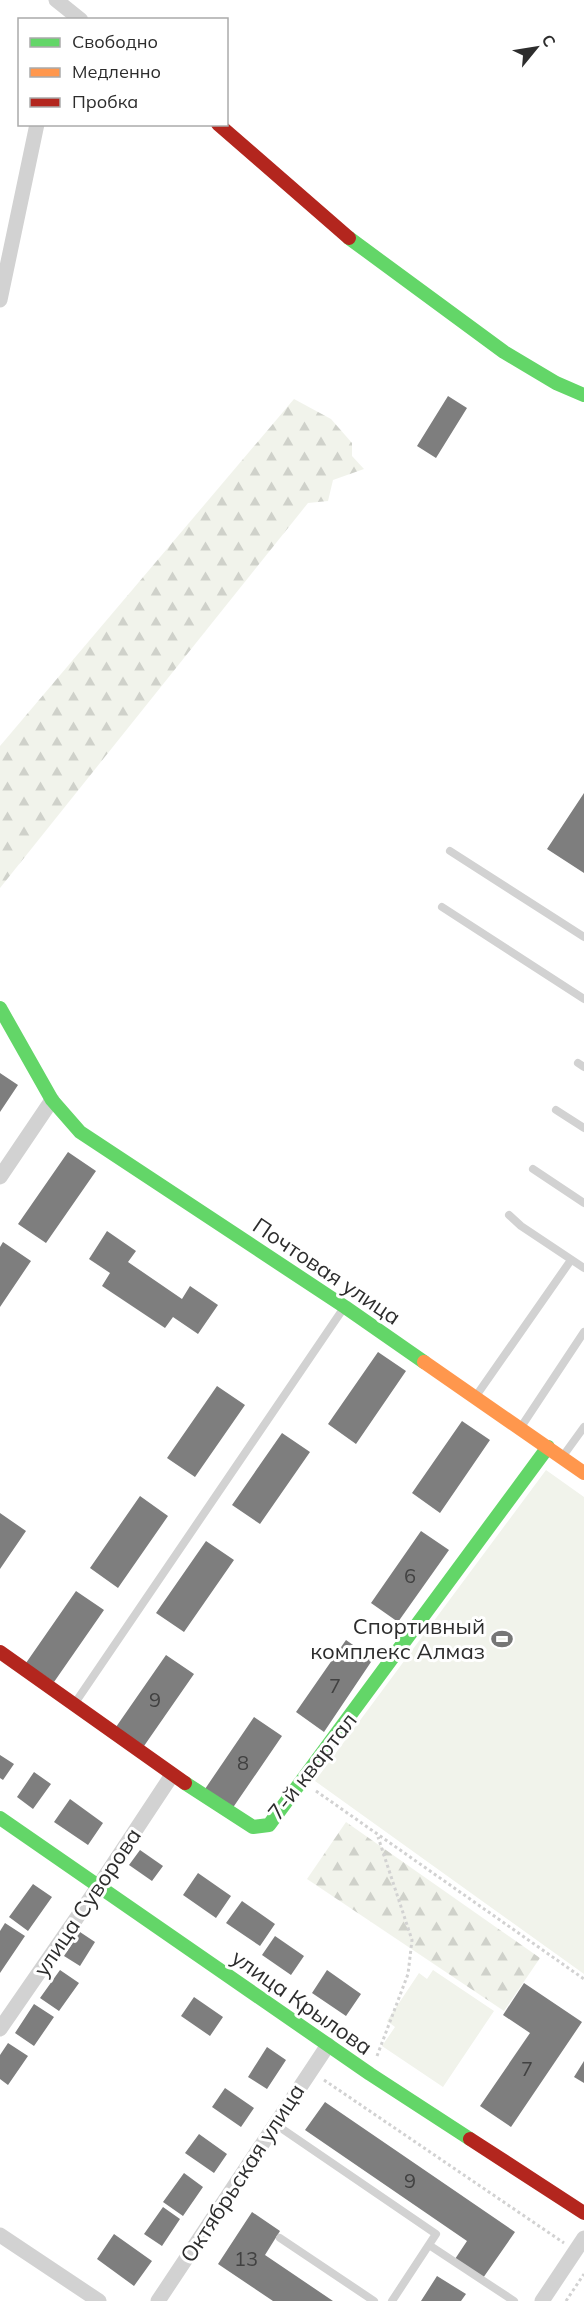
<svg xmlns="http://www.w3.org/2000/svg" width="584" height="2301" viewBox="0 0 584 2301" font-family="Mulish,sans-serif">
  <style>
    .forest { fill: url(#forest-firs) }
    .pitch { fill: #f1f3eb }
    .building { fill: #7e7e7e }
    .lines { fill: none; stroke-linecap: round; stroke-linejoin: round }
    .path { stroke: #d2d2d2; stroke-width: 3; stroke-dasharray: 3 3; stroke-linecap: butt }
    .lane { stroke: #d2d2d2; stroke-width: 8 }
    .street { stroke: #d2d2d2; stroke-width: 15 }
    .fast { stroke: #63d668; stroke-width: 14 }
    .slow { stroke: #ff974d; stroke-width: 14 }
    .jam { stroke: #b3261e; stroke-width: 14 }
    .labels { text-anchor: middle; stroke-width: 6; stroke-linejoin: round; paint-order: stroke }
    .number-label { font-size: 20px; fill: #414141 }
    .street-label { font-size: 22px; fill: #2d2d2d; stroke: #fff }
    .poi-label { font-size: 22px; fill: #2d2d2d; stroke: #fff; text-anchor: end }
  </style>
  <defs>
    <pattern id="forest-firs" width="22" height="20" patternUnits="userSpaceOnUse" patternTransform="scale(1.5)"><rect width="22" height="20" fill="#f1f3eb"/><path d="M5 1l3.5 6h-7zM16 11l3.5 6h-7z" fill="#cfd1ca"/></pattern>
  </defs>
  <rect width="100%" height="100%" fill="#fff"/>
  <path class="forest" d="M294 399 331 419 352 443V456L364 469 333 480 328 501 308 503 0 888V746Z
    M346 1822 540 1958 504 2011 307 1879Z"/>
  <path class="pitch" d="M546 1470 584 1497V1974L315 1781Z
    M433 1970 494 2011 443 2087 382 2046 395 2027 387 2021 419 1973 427 1979Z"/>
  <path class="building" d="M448 396 467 408 436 458 417 446Z
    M584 793V873L547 849Z
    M0 1073 18 1085 0 1112Z
    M68 1152 96 1171 46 1243 18 1224Z
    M107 1231 136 1251 128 1262 182 1299 190 1286 218 1305 198 1334 173 1317 165 1328 102 1286 110 1273 89 1259Z
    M3 1242 31 1261 0 1307V1247Z
    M378 1352 406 1371 356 1444 328 1424Z
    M217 1386 245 1405 195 1477 167 1458Z
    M462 1421 490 1440 440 1513 412 1493Z
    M282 1433 310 1452 260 1524 232 1505Z
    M140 1496 168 1516 118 1588 90 1568Z
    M0 1513 26 1531 0 1569Z
    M421 1531 449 1550 398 1622 371 1603Z
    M206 1541 234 1560 184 1632 156 1613Z
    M76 1591 104 1610 54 1682 26 1663Z
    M346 1640 373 1659 324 1732 296 1712Z
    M166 1655 194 1674 144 1746 116 1727Z
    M254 1717 282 1736 232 1809 205 1789Z
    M0 1755 14 1764 3 1780 0 1778Z
    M34 1772 51 1784 33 1809 17 1797Z
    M70 1799 103 1823 88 1845 54 1822Z
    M140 1850 163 1866 152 1881 129 1865Z
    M198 1873 231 1896 216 1918 183 1895Z
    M33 1884 52 1897 28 1931 9 1917Z
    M242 1901 275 1924 260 1946 226 1923Z
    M5 1923 25 1936 0 1973V1931Z
    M80 1932 95 1942 80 1966 64 1956Z
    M275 1936 304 1956 291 1975 262 1955Z
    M60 1970 79 1983 59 2011 40 1998Z
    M327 1970 361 1994 346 2016 312 1993Z
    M524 1983 582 2022 511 2127 480 2106 530 2033 503 2015Z
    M194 1997 223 2017 210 2036 181 2016Z
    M34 2004 54 2017 34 2046 15 2033Z
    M8 2043 28 2056 8 2085 0 2079V2055Z
    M267 2047 286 2060 267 2089 248 2077Z
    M584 2061V2083L574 2077Z
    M225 2088 254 2108 241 2127 212 2107Z
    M325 2102 515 2232 483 2278 455 2259 467 2241 305 2130Z
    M199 2134 227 2154 214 2173 185 2153Z
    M184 2173 203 2187 183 2216 163 2202Z
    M163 2207 180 2219 162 2246 144 2234Z
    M252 2212 280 2231 265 2255 333 2301H273L218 2264Z
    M114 2234 152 2261 134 2286 97 2259Z
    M437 2276 466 2294 461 2301H421Z"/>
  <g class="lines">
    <path class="path" d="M316 1791 584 1979
      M377 2056 408 1974 412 1940 378 1837
      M324 2080 564 2243
      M566 2301 584 2274"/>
    <path class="lane" d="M450 851 584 937
      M442 907 584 999
      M578 1063 584 1067
      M556 1110 584 1128
      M533 1169 584 1203
      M509 1215 521 1226 584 1268
      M476 1396 571 1260
      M521 1427 584 1332
      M563 1456 584 1427
      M75 1703 343 1309
      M275 2124 436 2234 392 2301
      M280 2238 374 2301
      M429 2245 514 2301"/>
    <path class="street" d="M56 0 81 20
      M0 300 37 124
      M0 1177 52 1100
      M0 2029 98 1887 172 1775
      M0 2235 99 2301
      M158 2301 328 2045
      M542 2301 584 2238"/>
    <path class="fast" d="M349 238 504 352 556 383 584 395
      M0 1008 52 1100 80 1132 345 1307 424 1362
      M185 1783 253 1827 269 1825 548 1447
      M0 1818 370 2074 470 2139"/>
    <path class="slow" d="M424 1362 584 1473"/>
    <path class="jam" d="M218 124 349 238
      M0 1652 185 1783
      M470 2139 584 2213"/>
  </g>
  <defs>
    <symbol id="stadium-bare" viewBox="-9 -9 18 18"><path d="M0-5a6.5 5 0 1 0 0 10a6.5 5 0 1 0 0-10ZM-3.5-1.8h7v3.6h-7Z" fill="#767676" stroke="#fff" stroke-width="2.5" paint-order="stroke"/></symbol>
  </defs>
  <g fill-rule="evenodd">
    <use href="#stadium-bare" x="487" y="1624" width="30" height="30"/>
  </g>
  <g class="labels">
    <g class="number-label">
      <text x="410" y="1583">6</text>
      <text x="335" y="1693">7</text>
      <text x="155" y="1707">9</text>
      <text x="243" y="1770">8</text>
      <text x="527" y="2076">7</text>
      <text x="410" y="2188">9</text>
      <text x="246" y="2266">13</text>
    </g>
    <g class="street-label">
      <text transform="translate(327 1271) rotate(34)" y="8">Почтовая улица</text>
      <text transform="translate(312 1766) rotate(-52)" y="8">7-й квартал</text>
      <text transform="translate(87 1902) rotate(-56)" y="8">улица Суворова</text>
      <text transform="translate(302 2002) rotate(35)" y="8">улица Крылова</text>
      <text transform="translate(242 2173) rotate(-57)" y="8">Октябрьская улица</text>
    </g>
    <g class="poi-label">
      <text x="485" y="1634">Спортивный<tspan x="485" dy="25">комплекс Алмаз</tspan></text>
    </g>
  </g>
  <rect x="18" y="18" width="210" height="108" fill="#ffffff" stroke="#ababab" stroke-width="1.5"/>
  <rect x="30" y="38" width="30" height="9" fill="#63d668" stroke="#ababab" stroke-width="1.5"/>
  <text x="72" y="48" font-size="18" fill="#2d2d2d">Свободно</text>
  <rect x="30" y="68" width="30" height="9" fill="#ff974d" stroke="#ababab" stroke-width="1.5"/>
  <text x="72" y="78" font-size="18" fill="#2d2d2d">Медленно</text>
  <rect x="30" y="98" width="30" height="9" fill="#b3261e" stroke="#ababab" stroke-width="1.5"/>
  <text x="72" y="108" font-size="18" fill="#2d2d2d">Пробка</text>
  <g transform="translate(536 48) rotate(60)" stroke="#ffffff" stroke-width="4.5" paint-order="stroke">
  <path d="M0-4.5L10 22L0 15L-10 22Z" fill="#2d2d2d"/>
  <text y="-9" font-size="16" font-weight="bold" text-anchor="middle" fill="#2d2d2d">С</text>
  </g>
</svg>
